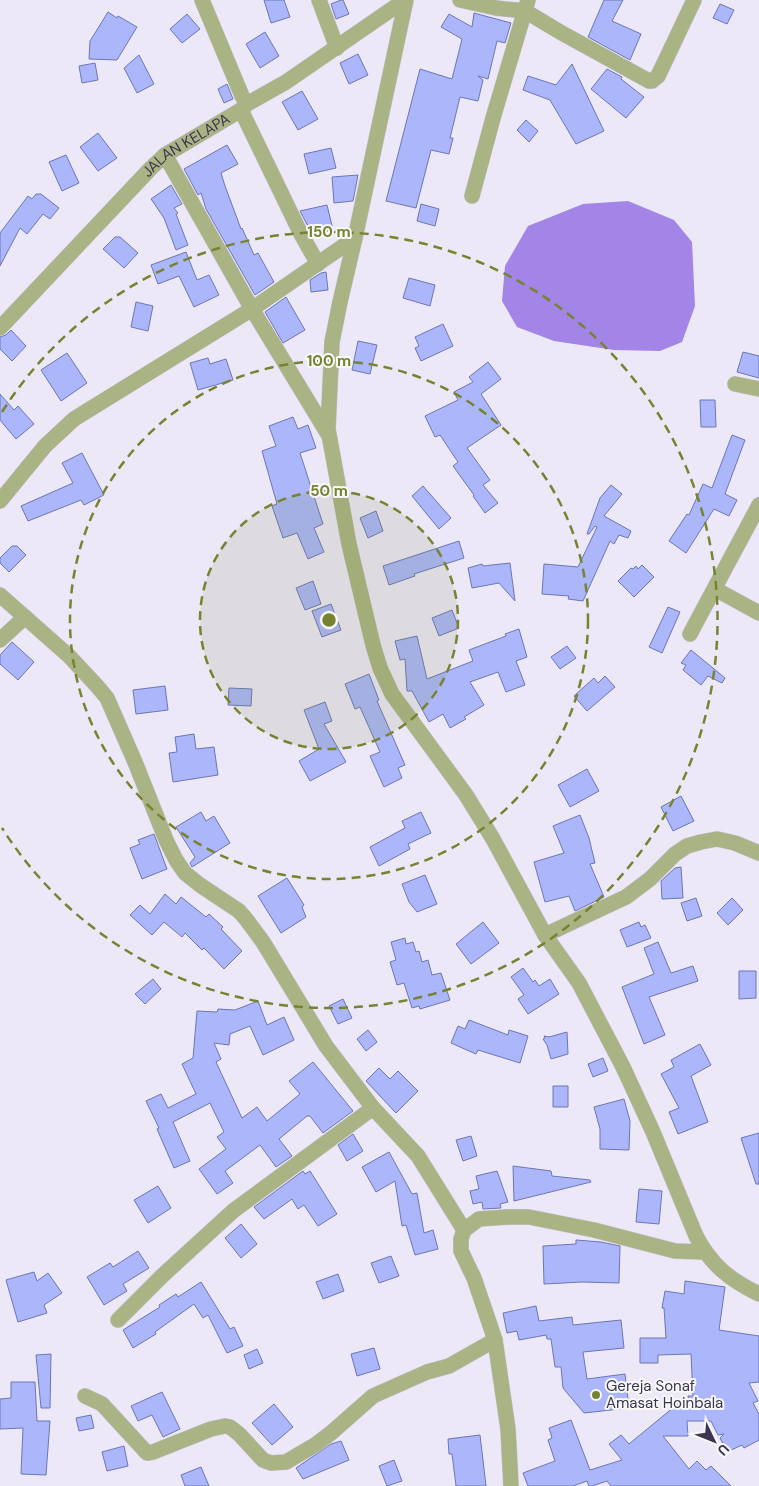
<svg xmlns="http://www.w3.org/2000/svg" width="759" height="1486" viewBox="0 0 759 1486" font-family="'DM Sans',sans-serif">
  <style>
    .water { fill: #a285e6 }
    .building { fill: #abb7fa; stroke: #6c76b4 }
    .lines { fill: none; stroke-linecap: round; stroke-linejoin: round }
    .minor-casing { stroke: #c9c4d6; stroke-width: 16 }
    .minor { stroke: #aab384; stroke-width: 15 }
    .ring { fill: none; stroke: #778330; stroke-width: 2.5; stroke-dasharray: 9 6 }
    .poi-dot { fill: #778330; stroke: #f8f8f8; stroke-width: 2 }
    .labels { text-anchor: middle; stroke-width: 4; stroke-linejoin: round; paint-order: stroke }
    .street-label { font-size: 15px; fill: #3c3550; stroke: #f8f8f8 }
    .poi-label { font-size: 15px; fill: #3c3550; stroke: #f8f8f8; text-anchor: start }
    .centre { fill: #778330; stroke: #f8f8f8; stroke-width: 2.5 }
    .ring-label { font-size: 15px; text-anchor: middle; font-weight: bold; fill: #778330; stroke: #f8f8f8; stroke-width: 4; stroke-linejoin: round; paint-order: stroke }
  </style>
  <rect width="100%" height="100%" fill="#ece8f7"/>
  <path class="water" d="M628 201 674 220 692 242 695 306 682 342 660 351 614 350 554 341 517 327 502 301 505 266 528 226 583 204Z"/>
  <path class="building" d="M264 0H284L290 17 271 23Z
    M341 0H343L349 14 336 19 331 4Z
    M604 0H623L612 21 641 34 630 60 588 37Z
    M720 4 734 10 727 24 713 18Z
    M108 12 117 18 118 16 137 27 117 60 89 59 90 41Z
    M474 13 511 23 505 43 497 41 488 79 478 76 483 80 478 101 460 97 450 138H453L449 154 431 150 416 208 386 201 420 69 452 79 462 39 441 27 449 14 472 27Z
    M187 14 200 29 182 43 170 29Z
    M265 32 279 56 260 68 246 44Z
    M358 54 368 75 349 84 340 63Z
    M139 55 154 84 137 93 124 68Z
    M95 63 98 80 82 83 79 66Z
    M572 64 604 131 576 144 550 100 523 90 528 76 556 85Z
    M607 69 622 77 621 79 644 97 626 118 591 89Z
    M227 84 233 99 224 103 218 89Z
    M302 91 318 119 298 130 282 102Z
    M526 120 538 131 529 142 517 130Z
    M98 133 117 158 98 171 80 147Z
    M227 145 238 164 221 173 225 186 241 229 242 228 254 255 258 253 274 282 255 295 206 209 201 193 198 195 184 169Z
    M331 148 336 168 309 174 304 154Z
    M66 155 79 183 62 191 49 162Z
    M358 175 353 201 334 203 332 177Z
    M171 185 182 204 174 208 178 213 176 214 188 245 176 250 164 218 151 199Z
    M36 194H41L59 208 50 219 43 214 27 234 20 228 0 266V233L28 196 32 199Z
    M421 204 439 209 435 226 417 221Z
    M327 205 333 230 312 234 300 211Z
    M115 237H120L138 253 124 268 103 249Z
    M186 252 197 280 209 275 219 295 194 307 179 276 158 284 151 265Z
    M326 272 328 290 311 292 310 280 321 273Z
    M409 278 435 285 430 306 403 298Z
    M286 297 305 330 283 343 265 312Z
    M136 302 153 306 148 331 131 327Z
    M443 324 453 346 421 361 415 348 419 346 415 337Z
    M11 330 26 346 12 361 0 349V337L6 335Z
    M358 341 377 345 370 374 352 370Z
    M743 352 759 356V378L737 372Z
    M67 353 87 383 61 401 41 370Z
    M208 358 210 364 226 359 233 380 198 390 190 363Z
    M488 362 501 379 481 394 501 425 467 448 490 480 483 485 498 503 485 513 473 496 474 495 453 466 458 462 440 435 435 437 425 416 458 400 454 392 473 382 469 377Z
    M0 394 14 410 18 406 34 424 16 439 0 420Z
    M700 400H715L716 427H701Z
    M293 417 298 429 308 425 316 448 300 453 323 524 314 528 324 552 308 559 297 533 283 538 272 506 277 504 262 451 276 446 269 426Z
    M732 435 745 440 725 494 737 500 729 516 714 509 686 553 669 541 687 514 689 515 703 484 712 488Z
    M82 453 104 495 84 505 81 500 28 521 21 506 73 483 62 463Z
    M611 485 622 494 604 516 631 531 628 538 619 535 614 544 610 541 583 601 568 599 569 596 542 594 544 564 578 567 597 527 595 526 589 534H587L600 498Z
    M423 486 451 518 439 529 412 496Z
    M376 511 383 531 368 538 360 518Z
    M459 541 464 558 414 574 415 576 389 585 383 566Z
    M12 546H17L26 555 9 572 0 563V558Z
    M510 563 515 601 499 583 472 588 468 568 482 564 483 566Z
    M642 565 654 577 634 597 618 581 631 568 633 569 636 566 638 569Z
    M313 581 321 604 305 610 296 588Z
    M331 604 341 630 322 637 312 611Z
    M668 607 680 612 662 653 649 647Z
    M452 610 459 628 439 636 432 618Z
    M519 629 527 657 516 661 525 685 506 692 498 672 470 682 484 705 464 717 466 719 450 728 443 714 429 722 412 691H407L405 659 400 660 395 641 417 636 427 679 473 661 469 650 506 636 505 634Z
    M12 642 34 662 18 680 0 664V655Z
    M567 646 576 658 560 669 551 657Z
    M691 650 725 678 722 683 708 676 701 685 683 670 686 665 681 663Z
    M369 674 379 700 377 701 405 765 398 768 402 778 384 787 370 756 380 752 360 707 355 709 345 684Z
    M605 676 615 687 587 711 574 696 594 678 598 683Z
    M165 686 168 710 136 714 133 690Z
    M229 688 252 689 251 706 228 705Z
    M325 702 332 721 324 724 346 762 310 781 299 761 319 749 304 710Z
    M194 734 196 749 214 747 218 775 173 782 169 753 177 752 175 737Z
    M587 769 599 791 570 807 558 785Z
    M681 796 694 821 673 831 661 807Z
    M201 812 206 821 214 816 230 843 192 867 190 863 195 857 176 827Z
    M421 812 431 833 408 844 410 849 379 866 370 847 405 828 402 821Z
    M580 815 589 838 595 863 590 864 604 897 575 911 569 896 545 902 534 862 564 853 553 826Z
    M154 834 167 869 142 879 130 848 140 844 138 840Z
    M681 867 683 898 662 899 661 881 675 868Z
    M425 875 437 904 417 912 409 902 402 884Z
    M287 878 304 905 302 907 306 917 281 933 258 896Z
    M165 894 176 904 181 897 206 917 209 914 223 927 221 929 242 951 224 969 204 948 202 950 185 933 182 937 164 922 152 935 130 915 140 905 150 914Z
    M696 898 702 916 687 921 681 903Z
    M732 898 743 910 728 925 717 913Z
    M483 922 499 943 471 964 456 944Z
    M639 922 641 927 645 925 651 938 627 947 620 930Z
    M405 938 406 944 413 942 416 952 419 951 422 962 428 960 432 975 441 973 450 1000 420 1009 419 1006 412 1008 404 983 397 985 390 962 396 960 391 942Z
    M658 942 671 973 693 966 698 981 649 997 665 1035 644 1044 622 987 654 974 644 948Z
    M523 968 533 982 535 980 539 986 550 979 559 994 528 1014 518 999 524 995 511 977Z
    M739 971H756V998L739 999Z
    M153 979 161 989 145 1004 135 994Z
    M343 999 352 1018 338 1024 329 1006Z
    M258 1001 267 1025 284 1017 294 1040 263 1055 250 1026 230 1034 229 1045 214 1043 221 1059 216 1062 242 1118 257 1107 267 1121 300 1094 289 1081 313 1062 353 1111 323 1133 310 1116H307L279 1139 292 1156 276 1167 260 1145 225 1171 233 1183 217 1194 199 1169 226 1149 217 1137 224 1132 210 1103 173 1122 190 1161 174 1168 157 1129 159 1128 146 1101 161 1094 168 1108 196 1094 182 1064 193 1058 197 1011 217 1012 218 1009 235 1010Z
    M469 1020 508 1035 509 1030 528 1036 520 1063 478 1050 476 1054 451 1043 458 1026 465 1029Z
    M368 1030 377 1042 366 1051 357 1039Z
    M567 1032 568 1054 551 1059 547 1045 543 1039 545 1038 544 1036 549 1037Z
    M700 1044 711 1065 691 1076 708 1122 678 1134 669 1112 679 1108 661 1074 674 1067 671 1060Z
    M603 1058 608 1071 593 1077 588 1064Z
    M379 1068 390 1079 398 1071 418 1091 396 1113 366 1081Z
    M553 1086H568V1107H553Z
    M624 1099 630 1121 629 1150 600 1149V1129L594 1107Z
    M759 1133V1184H756L741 1138Z
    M353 1134 363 1151 347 1161 338 1145Z
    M471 1136 477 1156 463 1161 456 1140Z
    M389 1152 412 1194 417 1193 424 1233 433 1230 438 1249 415 1255 406 1225 402 1226 395 1181 376 1192 362 1167Z
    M513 1166 551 1171 552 1176 590 1180 591 1182 514 1201Z
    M303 1171 305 1174 310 1171 337 1214 318 1226 304 1205 298 1209 292 1199 264 1219 254 1207Z
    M497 1171 508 1202 500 1204 501 1208 483 1209 482 1202 473 1204 470 1191 479 1189 476 1176Z
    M158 1186 171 1208 148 1223 134 1200Z
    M639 1189 662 1191 659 1224 636 1222Z
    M241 1224 257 1244 241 1258 225 1238Z
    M576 1240 601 1242 620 1246 619 1283 582 1282 544 1284 543 1246 576 1244Z
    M138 1251 149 1268 123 1284 127 1291 104 1305 87 1277 110 1263 113 1267Z
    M391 1256 399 1276 379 1283 371 1263Z
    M34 1272 37 1281 48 1273 62 1293 44 1305 47 1313 18 1322 6 1280Z
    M338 1274 344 1291 323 1299 316 1282Z
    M685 1281 725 1287 719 1330 759 1336V1382L749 1383 758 1401 753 1403 759 1414V1440L744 1448 742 1445 727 1452 720 1438 724 1434 718 1435 711 1421H687L688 1436H663L689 1469 697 1461 706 1470 711 1466 731 1486H611L607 1481 592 1486H589L587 1481 573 1486H528L523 1473 555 1461 548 1440 552 1438 549 1428 571 1420 590 1470 622 1460 609 1444 621 1435 629 1444 680 1402H689L688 1396H693L691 1354 658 1355V1363H640V1338H666L664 1308H662L665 1291 684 1294Z
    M201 1282 230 1329 234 1327 243 1346 227 1353 208 1315 203 1318 194 1304 155 1332 156 1334 133 1348 123 1330 160 1307 159 1305 176 1294 178 1297Z
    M536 1306 539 1321 572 1317 573 1325 621 1320 624 1348 583 1352 587 1379 625 1374 629 1408 584 1413 563 1388 561 1367H555L551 1339H547L546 1335 519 1340 517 1331 507 1333 503 1313Z
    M374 1348 380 1369 357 1376 351 1354Z
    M257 1349 263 1363 249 1369 244 1355Z
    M51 1354 50 1408H41L36 1355Z
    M11 1382H35L37 1421H50L46 1475 21 1474 23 1428 0 1429V1399L11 1398Z
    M162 1392 180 1429 163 1437 152 1415 138 1421 131 1406Z
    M274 1404 293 1427 272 1445 252 1423Z
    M91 1415 94 1428 79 1431 76 1418Z
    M480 1435 486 1486H456L452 1454H449L448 1439Z
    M341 1441 349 1460 303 1479 296 1468 331 1444Z
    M124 1446 128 1466 107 1471 102 1452Z
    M394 1460 402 1481 387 1486 379 1466Z
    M201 1467 209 1486H185L181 1475Z"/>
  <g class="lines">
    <defs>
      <g id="minor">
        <path d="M202 0 242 96 247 104"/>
        <path d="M319 0 337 48"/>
        <path d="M406 0 355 238 340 302 332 342 328 429 349 544 373 645 380 668 392 694 466 795 493 839 545 935 579 983 623 1067 653 1132 696 1236C711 1265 730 1280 759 1294"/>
        <path d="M460 0 496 8 525 11 560 32 649 81H652L658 76 694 0"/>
        <path d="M241 110 301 234 318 264"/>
        <path d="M165 155 252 309 328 434"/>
        <path d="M472 196 493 118 528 0"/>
        <path id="s1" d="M0 328 151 168 165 155 241 110 247 104 286 82 405 0"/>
        <path d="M735 384 759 389"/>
        <path d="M0 501 45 446 74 419 252 309 355 238"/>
        <path d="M715 589 759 613"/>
        <path d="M0 595 69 656 97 686 107 698 135 762 166 840 176 860 185 873 200 885 239 911 246 919 263 942 326 1046 373 1108 418 1156 464 1230"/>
        <path d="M690 634 759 505"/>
        <path d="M0 640 25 617"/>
        <path d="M545 935 626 897 650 879 675 854 687 846 701 842 717 839 735 843 759 853"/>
        <path d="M118 1320 162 1276 233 1211 373 1108"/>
        <path d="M85 1396 102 1404 147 1453 153 1452 211 1429 225 1426 230 1427 239 1434 263 1460 271 1463 286 1462 315 1445 331 1433 373 1396 427 1372 449 1366 495 1340"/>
        <path d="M511 1486 508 1429 495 1340 474 1278 461 1251V1239L464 1230 479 1219 507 1217H529L594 1230 675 1251 704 1252"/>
      </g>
    </defs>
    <use href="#minor" class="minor-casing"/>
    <use href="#minor" class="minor"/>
  </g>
  <circle cx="329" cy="620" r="129" fill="#778330" fill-opacity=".12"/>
  <g class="ring">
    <circle cx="329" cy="620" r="129"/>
    <circle cx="329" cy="620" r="259"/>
    <path d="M2 412A388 388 0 1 1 2 828"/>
  </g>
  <circle class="poi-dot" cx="596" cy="1395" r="5"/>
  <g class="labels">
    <g class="street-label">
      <text dy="5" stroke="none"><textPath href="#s1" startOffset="262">JALAN KELAPA</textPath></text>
    </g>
    <g class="poi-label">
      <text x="606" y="1391">Gereja Sonaf<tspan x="606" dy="17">Amasat Hoinbala</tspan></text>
    </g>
  </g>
  <circle cx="329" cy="620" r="8" class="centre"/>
  <g class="ring-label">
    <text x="329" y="237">150 m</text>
    <text x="329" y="366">100 m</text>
    <text x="329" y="496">50 m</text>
  </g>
  <g transform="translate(714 1441) rotate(133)" stroke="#f8f8f8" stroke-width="4" paint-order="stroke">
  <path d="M0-4L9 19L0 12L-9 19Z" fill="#3c3550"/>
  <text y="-8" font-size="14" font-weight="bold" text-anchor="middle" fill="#3c3550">U</text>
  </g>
</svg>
